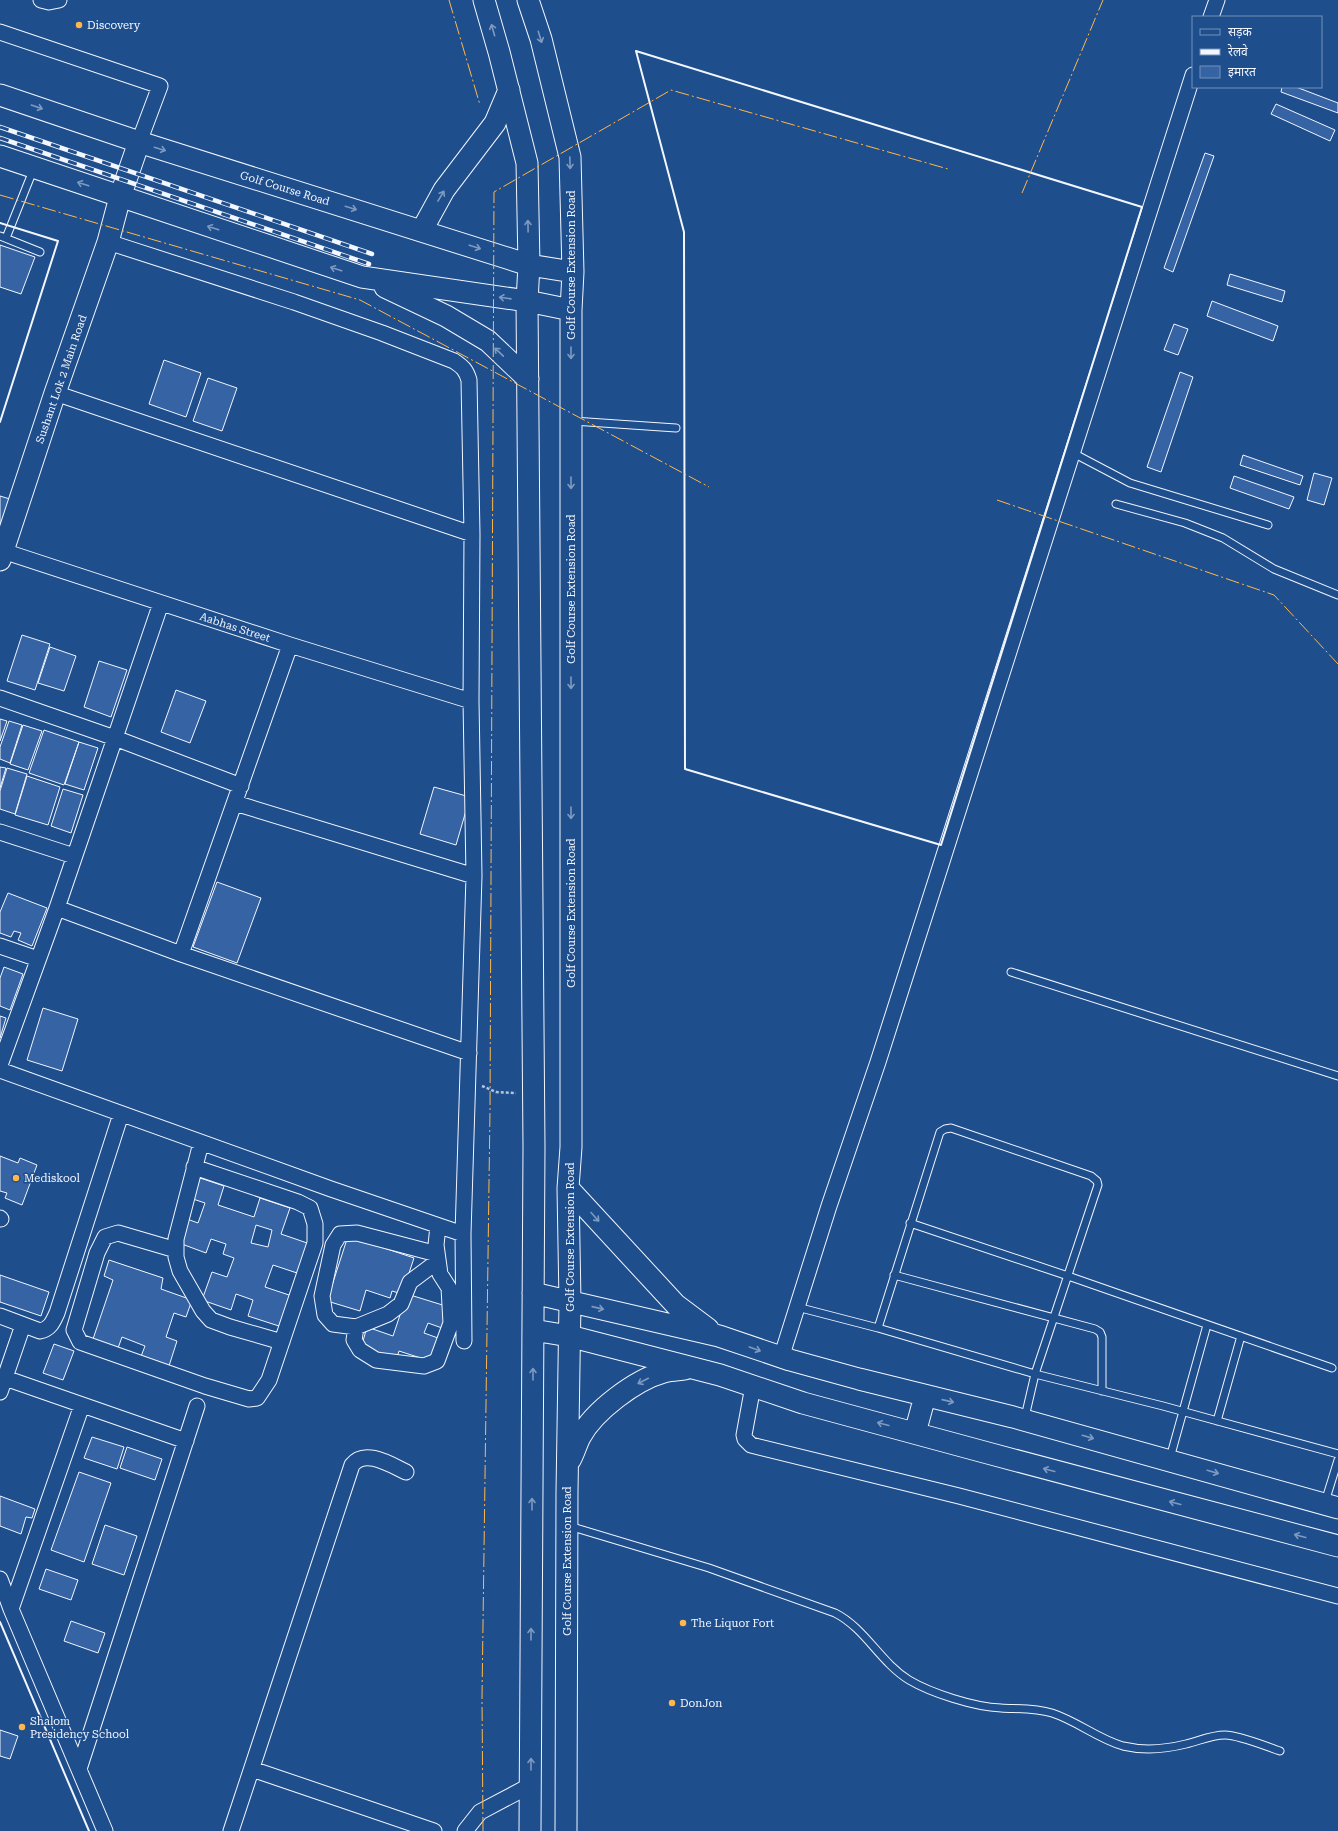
<svg xmlns="http://www.w3.org/2000/svg" width="1338" height="1831" viewBox="0 0 1338 1831" font-family="'Roboto Serif','Noto Sans Devanagari',serif">
  <style>
    .building { fill: #3563a3; stroke: #f2f6ff; fill-rule: evenodd }
    .lines { fill: none; stroke-linecap: round; stroke-linejoin: round }
    .lane-casing { stroke: #f2f6ff; stroke-width: 9 }
    .street-casing { stroke: #f2f6ff; stroke-width: 17 }
    .secondary-casing { stroke: #f2f6ff; stroke-width: 23 }
    .path { stroke: #b3c4dc; stroke-width: 2.5; stroke-dasharray: 3 2; stroke-linecap: butt }
    .lane { stroke: #1f4e8c; stroke-width: 7 }
    .street { stroke: #1f4e8c; stroke-width: 15 }
    .secondary { stroke: #1f4e8c; stroke-width: 21 }
    .rail-casing { stroke: #f2f6ff; stroke-width: 4.5 }
    .rail { stroke: #1f4e8c; stroke-width: 3; stroke-dasharray: 9; stroke-linecap: butt }
    .wall { stroke: #f2f6ff; stroke-width: 2 }
    .power { stroke: #ffb74d; stroke-width: 1; stroke-dasharray: 14 3 2 3; stroke-linecap: butt }
    .oneway { stroke: #7e9ac0 }
    .poi-dot { fill: #ffb74d; stroke: #1f4e8c; stroke-width: 1.5 }
    .labels { text-anchor: middle; stroke-width: 3; stroke-linejoin: round; paint-order: stroke }
    .poi-label { font-size: 11px; fill: #f2f6ff; stroke: #1f4e8c; text-anchor: start }
    .street-label { font-size: 11px; fill: #f2f6ff; stroke: #1f4e8c }
  </style>
  <rect width="100%" height="100%" fill="#1f4e8c"/>
  <path class="building" d="M1282 87H1296L1338 103V113L1281 92Z
    M1276 104 1335 130 1330 141 1271 114Z
    M1205 153 1214 156 1173 272 1164 268Z
    M0 245 35 257 21 294 0 287Z
    M1230 274 1285 291 1282 302 1227 285Z
    M1212 301 1278 326 1273 341 1207 316Z
    M1174 324 1188 329 1178 355 1164 350Z
    M164 360 201 373 186 417 149 404Z
    M1180 372 1193 377 1161 472 1147 467Z
    M208 378 237 388 222 431 193 421Z
    M1243 455 1303 476 1300 485 1240 465Z
    M1314 473 1332 478 1324 505 1307 500Z
    M1234 476 1294 497 1289 509 1230 488Z
    M0 496 13 500 0 536Z
    M22 635 50 644 35 690 7 681Z
    M50 647 76 656 64 691 38 683Z
    M99 661 127 670 111 717 84 707Z
    M176 690 206 701 190 743 161 732Z
    M0 719 7 721 0 741Z
    M9 721 22 725 10 763 0 759V747Z
    M23 725 42 731 28 770 10 764Z
    M44 730 79 742 64 785 29 773Z
    M79 742 98 748 84 790 65 784Z
    M0 767 6 768 0 788Z
    M7 768 27 774 15 814 0 809V791Z
    M27 776 60 787 48 825 15 815Z
    M434 787 470 797 456 845 420 834Z
    M63 789 83 795 71 833 51 826Z
    M217 882 261 898 237 963 193 947Z
    M8 893 47 908 32 946 18 940 21 933 14 931 11 937 0 933V912Z
    M4 967 23 974 10 1010 0 1006V978Z
    M43 1008 78 1019 62 1071 27 1060Z
    M0 1016 6 1018 0 1038Z
    M0 1156 18 1163 20 1158 37 1165 22 1205 5 1198 7 1193 0 1191Z
    M200 1178 224 1186 218 1205 254 1217 260 1198 290 1208 281 1234 310 1244 300 1274 273 1265 265 1287 292 1296 282 1327 248 1316 253 1300 236 1294 231 1310 202 1300 212 1272 227 1277 234 1258 223 1254 226 1244 211 1239 206 1253 179 1243 187 1219 198 1223 205 1203 193 1199ZM256 1225 272 1230 268 1247 251 1243Z
    M348 1236 414 1258 402 1294 392 1291 390 1298 366 1290 360 1311 327 1301Z
    M109 1260 163 1278 161 1289 192 1300 186 1317 174 1313 166 1337 177 1341 168 1369 140 1359 145 1346 122 1337 117 1351 92 1342 113 1280 104 1276Z
    M0 1275 49 1292 41 1316 0 1302Z
    M407 1294 449 1307 442 1328 428 1323 424 1333 438 1338 430 1361 399 1351 396 1360 361 1348 367 1327 393 1336Z
    M54 1344 74 1351 63 1380 43 1373Z
    M92 1437 124 1447 117 1469 84 1458Z
    M127 1447 162 1459 155 1480 120 1468Z
    M79 1472 111 1483 84 1562 51 1550Z
    M0 1496 35 1509 32 1518 26 1517 21 1534 0 1526Z
    M105 1525 137 1536 124 1575 92 1564Z
    M46 1569 78 1580 71 1600 39 1589Z
    M71 1621 105 1633 98 1653 64 1641Z
    M0 1730 18 1736 10 1759 0 1756Z"/>
  <g class="lines">
    <defs>
      <path id="lane" d="M0 236 40 252
        M6 238 34 168
        M573 421 676 428
        M1073 453 1130 483 1268 525
        M1116 504 1185 523 1223 538 1274 569 1338 595
        M1011 972 1338 1076
        M910 1223 1068 1276 1332 1368
        M894 1275 1095 1329 1100 1332 1102 1337V1391
        M797 1307 878 1328 1035 1374 1163 1406 1338 1454
        M878 1328 940 1132 945 1129 951 1128 1091 1176 1097 1181 1098 1185 1035 1374 1025 1417
        M1217 1421 1241 1336
        M1170 1458 1207 1325
        M1325 1502 1338 1460
        M569 1526 709 1568 835 1613C865 1628 880 1662 909 1680 931 1693 974 1707 1001 1708 1018 1709 1035 1708 1052 1713 1077 1721 1098 1739 1123 1746 1144 1751 1166 1749 1186 1744 1199 1741 1211 1735 1225 1735 1239 1735 1265 1746 1280 1751"/>
      <path id="street" d="M41 0 49 2 59 0
        M1211 17 1217 0
        M0 32 160 86 139 142
        M108 242 294 302 382 333 454 361C463 367 466 370 469 380L472 534 471 701 474 876 463 1234 464 1341
        M55 393 472 534
        M0 550 290 645 471 701
        M0 698 115 738 241 786
        M235 803 474 876
        M0 832 74 856
        M57 908 181 954 469 1053
        M0 946 38 959
        M181 954 290 645
        M0 1065 57 908 161 603
        M0 1070 331 1189 463 1234
        M201 1143 176 1239V1257L180 1271 203 1311 211 1320 230 1327 282 1342
        M0 1218 1 1219
        M176 1250 118 1233 105 1237 97 1253 74 1330 80 1342 205 1386 249 1399 257 1398 269 1380 315 1243V1224L310 1208 298 1202 194 1167
        M437 1254 357 1233 340 1234 333 1245 322 1296 325 1315 333 1324 356 1327 354 1340 360 1350 376 1360 424 1366 437 1361 451 1323 449 1288 440 1274 436 1245 438 1226
        M0 1316 40 1331C50 1329 53 1322 57 1313L121 1114
        M356 1327 388 1314 401 1304 410 1282 438 1261
        M781 1358 829 1206 878 1062 1193 75
        M5 1378 186 1441
        M753 1386 744 1435 745 1439 751 1445 959 1496 1338 1596
        M0 1392 23 1325
        M0 1579 11 1609 105 1831
        M11 1609 82 1405
        M79 1769 197 1406
        M252 1769 434 1831
        M231 1831 352 1465C365 1448 391 1465 406 1472
        M465 1831 480 1812 531 1785"/>
      <path id="secondary" d="M484 0 499 52 527 163 529 265 527 301 534 1147 530 1831
        M528 0 541 39 570 157 573 272 571 310V1147L568 1188 570 1302 567 1492 566 1831
        M0 95 139 142 529 265 573 272
        M0 156 362 277 527 301 571 310
        M422 230 444 190 495 123 509 90
        M385 287 446 316 488 341 528 379
        M0 560 55 393 108 242 120 197 139 142
        M568 1188 676 1305 708 1329
        M533 1293 719 1336 790 1360 859 1379 1013 1417 1338 1508
        M533 1330 569 1336 720 1375 803 1403 984 1452 1338 1546
        M915 1433 925 1396
        M570 1460C574 1453 576 1445 580 1437 594 1411 635 1380 664 1372 671 1370 679 1370 685 1369"/>
    </defs>
    <use href="#lane" class="lane-casing"/>
    <use href="#street" class="street-casing"/>
    <use href="#secondary" class="secondary-casing"/>
    <path class="path" d="M482 1086 496 1092 516 1093"/>
    <use href="#lane" class="lane"/>
    <use href="#street" class="street"/>
    <use href="#secondary" class="secondary"/>
    <defs>
      <path id="rail" d="M0 127 372 254
        M0 138 369 264"/>
    </defs>
    <use href="#rail" class="rail-casing"/>
    <use href="#rail" class="rail"/>
    <path class="wall" d="M636 51 1142 207 941 845 685 769 684 232Z
      M0 223 58 241 0 422
      M0 1622 89 1831"/>
    <path class="power" d="M449 0 480 105
      M1022 193 1103 0
      M0 195 360 300 709 487
      M997 500 1274 595 1338 664
      M483 1831 482 1698 490 1110 494 192 671 90 948 169"/>
  </g>
  <defs><path id="oneway-shaft" d="M-6 0H5M1.5-3L5.5 0L1.5 3" fill="none" stroke-width="1.6" stroke-linecap="round" stroke-linejoin="round"/></defs>
  <g class="oneway">
    <use href="#oneway-shaft" transform="translate(493 30) rotate(-106)"/>
    <use href="#oneway-shaft" transform="translate(540 37) rotate(73)"/>
    <use href="#oneway-shaft" transform="translate(37 107) rotate(19)"/>
    <use href="#oneway-shaft" transform="translate(160 149) rotate(17)"/>
    <use href="#oneway-shaft" transform="translate(570 163) rotate(88)"/>
    <use href="#oneway-shaft" transform="translate(83 184) rotate(-162)"/>
    <use href="#oneway-shaft" transform="translate(441 196) rotate(-59)"/>
    <use href="#oneway-shaft" transform="translate(351 208) rotate(17)"/>
    <use href="#oneway-shaft" transform="translate(528 226) rotate(-91)"/>
    <use href="#oneway-shaft" transform="translate(213 228) rotate(-162)"/>
    <use href="#oneway-shaft" transform="translate(475 247) rotate(18)"/>
    <use href="#oneway-shaft" transform="translate(336 269) rotate(-162)"/>
    <use href="#oneway-shaft" transform="translate(505 298) rotate(-172)"/>
    <use href="#oneway-shaft" transform="translate(499 352) rotate(-137)"/>
    <use href="#oneway-shaft" transform="translate(571 353) rotate(90)"/>
    <use href="#oneway-shaft" transform="translate(571 483) rotate(90)"/>
    <use href="#oneway-shaft" transform="translate(571 683) rotate(90)"/>
    <use href="#oneway-shaft" transform="translate(571 813) rotate(90)"/>
    <use href="#oneway-shaft" transform="translate(595 1217) rotate(48)"/>
    <use href="#oneway-shaft" transform="translate(598 1308) rotate(13)"/>
    <use href="#oneway-shaft" transform="translate(755 1349) rotate(20)"/>
    <use href="#oneway-shaft" transform="translate(533 1374) rotate(-90)"/>
    <use href="#oneway-shaft" transform="translate(643 1381) rotate(153)"/>
    <use href="#oneway-shaft" transform="translate(948 1401) rotate(13)"/>
    <use href="#oneway-shaft" transform="translate(883 1424) rotate(-165)"/>
    <use href="#oneway-shaft" transform="translate(1088 1437) rotate(16)"/>
    <use href="#oneway-shaft" transform="translate(1049 1470) rotate(-165)"/>
    <use href="#oneway-shaft" transform="translate(1213 1472) rotate(16)"/>
    <use href="#oneway-shaft" transform="translate(1175 1503) rotate(-165)"/>
    <use href="#oneway-shaft" transform="translate(532 1504) rotate(-90)"/>
    <use href="#oneway-shaft" transform="translate(1300 1536) rotate(-165)"/>
    <use href="#oneway-shaft" transform="translate(531 1634) rotate(-90)"/>
    <use href="#oneway-shaft" transform="translate(531 1764) rotate(-90)"/>
  </g>
  <g class="poi-dot">
    <circle cx="79" cy="25" r="4"/>
    <circle cx="16" cy="1178" r="4"/>
    <circle cx="683" cy="1623" r="4"/>
    <circle cx="672" cy="1703" r="4"/>
    <circle cx="22" cy="1727" r="4"/>
  </g>
  <g class="labels">
    <g class="poi-label">
      <text x="87" y="29">Discovery</text>
      <text x="24" y="1182">Mediskool</text>
      <text x="691" y="1627">The Liquor Fort</text>
      <text x="680" y="1707">DonJon</text>
      <text x="30" y="1725">Shalom<tspan x="30" dy="13">Presidency School</tspan></text>
    </g>
    <g class="street-label">
      <text transform="translate(285 188) rotate(17)" y="4">Golf Course Road</text>
      <text transform="translate(571 265) rotate(-90)" y="4">Golf Course Extension Road</text>
      <text transform="translate(61 379) rotate(-71)" y="4">Sushant Lok 2 Main Road</text>
      <text transform="translate(571 589) rotate(-90)" y="4">Golf Course Extension Road</text>
      <text transform="translate(235 627) rotate(18)" y="4">Aabhas Street</text>
      <text transform="translate(571 913) rotate(-90)" y="4">Golf Course Extension Road</text>
      <text transform="translate(570 1237) rotate(-90)" y="4">Golf Course Extension Road</text>
      <text transform="translate(567 1561) rotate(-90)" y="4">Golf Course Extension Road</text>
    </g>
  </g>
  <rect x="1192" y="16" width="130" height="72" fill="#1f4e8c" stroke="#7391ba"/>
  <rect x="1200" y="29" width="20" height="6" fill="#1f4e8c" stroke="#7391ba"/>
  <text x="1228" y="36" font-size="12" fill="#f2f6ff">सड़क</text>
  <rect x="1200" y="49" width="20" height="6" fill="#f2f6ff" stroke="#7391ba"/>
  <text x="1228" y="56" font-size="12" fill="#f2f6ff">रेलवे</text>
  <rect x="1200" y="66" width="20" height="12" fill="#3563a3" stroke="#7391ba"/>
  <text x="1228" y="76" font-size="12" fill="#f2f6ff">इमारत</text>
</svg>
